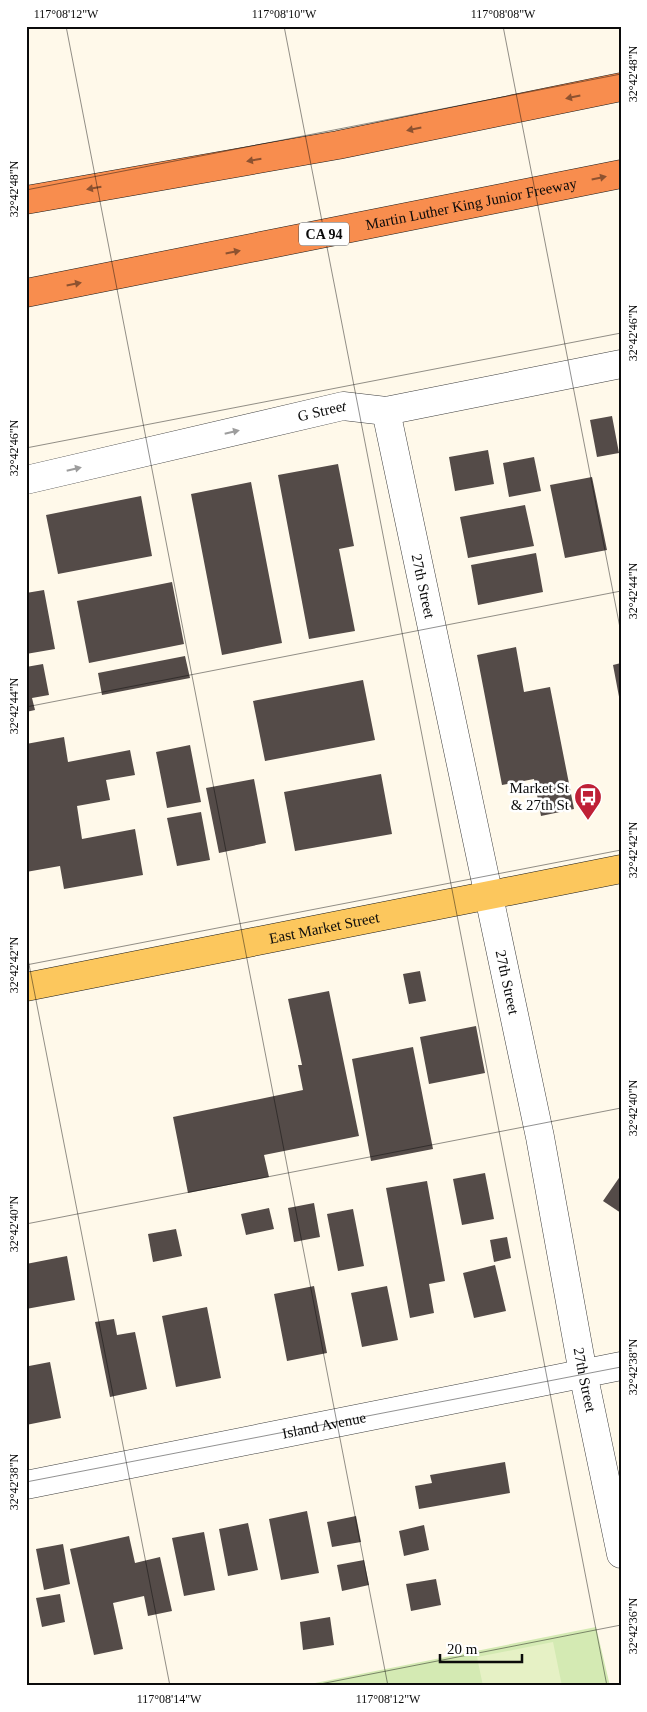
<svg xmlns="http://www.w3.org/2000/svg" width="647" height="1712" viewBox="0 0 647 1712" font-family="'Times New Roman',serif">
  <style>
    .green { fill: #d4eab3 }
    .pitch { fill: #e6f1c5 }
    .building { fill: #544b48 }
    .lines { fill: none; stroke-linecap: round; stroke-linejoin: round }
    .minor-casing { stroke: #3e3e3e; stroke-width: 29 }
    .major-casing { stroke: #1c1c1c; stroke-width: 29 }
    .highway-casing { stroke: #1c1c1c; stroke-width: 29 }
    .minor { stroke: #fff; stroke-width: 28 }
    .major { stroke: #fcc75d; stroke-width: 28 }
    .highway { stroke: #f88d4e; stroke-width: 28 }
    .oneway { fill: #8d5230 }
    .oneway2 { fill: #9d9d9d }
    .ticks { fill: none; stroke: #0b0b0b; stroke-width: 1; stroke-opacity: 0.45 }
    .labels { text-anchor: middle; stroke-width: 5; stroke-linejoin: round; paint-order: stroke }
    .shield { fill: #fff; stroke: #545454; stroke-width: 1 }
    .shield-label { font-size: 14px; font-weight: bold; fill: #0b0b0b }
    .street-label { font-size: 15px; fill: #0b0b0b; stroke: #fff }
    .poi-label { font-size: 15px; fill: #0b0b0b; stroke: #fff; text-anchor: end }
    .neatline { fill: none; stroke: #0b0b0b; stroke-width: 2 }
    .ticks-label { font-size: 12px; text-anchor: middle; fill: #0b0b0b }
  </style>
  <rect width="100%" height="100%" fill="#fff9ea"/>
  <path class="green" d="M596 1627 610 1686H300Z"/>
  <path class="pitch" d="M553 1642 562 1686H483L477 1657Z"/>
  <path class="building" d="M612 416 619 453 597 457 590 420Z
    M488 450 494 484 455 491 449 457Z
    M534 457 541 491 509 497 503 463Z
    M338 464 354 546 339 549 355 631 309 639 278 475Z
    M592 477 607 550 565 558 550 485Z
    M251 482 282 643 222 655 191 494Z
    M141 496 152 556 58 574 46 515Z
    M525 505 534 546 468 558 460 517Z
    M536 553 543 592 478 605 471 565Z
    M172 582 184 644 89 663 77 601Z
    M44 590 55 649 26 654V593Z
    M516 647 524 692 550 687 574 809 541 816 534 779 502 785 477 655Z
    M185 656 190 678 102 695 98 673Z
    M621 663V702H620L613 665Z
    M43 664 49 695 32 698 35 710 26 712V667Z
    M363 680 375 740 265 761 253 701Z
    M64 737 68 762 130 750 135 775 106 780 110 800 77 806 82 839 135 829 143 875 64 889 60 866 26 872V744Z
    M190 745 201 802 167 808 156 752Z
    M381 774 392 834 295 851 284 792Z
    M254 779 266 843 219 853 206 788Z
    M201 812 210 860 177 866 167 818Z
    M420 971 426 1001 409 1004 403 974Z
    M329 991 359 1136 264 1155 269 1177 188 1193 173 1117 303 1090 298 1065H302L288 999Z
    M476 1026 485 1073 429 1084 420 1037Z
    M413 1047 433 1149 371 1161 352 1059Z
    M485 1173 494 1219 462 1225 453 1179Z
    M621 1175V1213L603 1201Z
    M427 1181 445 1281 429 1284 434 1313 410 1318 386 1188Z
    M314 1203 320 1237 294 1242 288 1208Z
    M269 1208 274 1229 246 1235 241 1214Z
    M353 1209 364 1266 338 1271 327 1214Z
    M176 1229 182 1256 153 1262 148 1234Z
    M507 1237 511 1258 494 1262 490 1240Z
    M67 1256 75 1300 26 1309V1264Z
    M495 1265 506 1311 474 1318 463 1273Z
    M314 1286 327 1353 287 1361 274 1294Z
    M387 1286 398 1340 362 1347 351 1293Z
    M207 1307 221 1378 176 1387 162 1316Z
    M114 1319 117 1335 135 1332 147 1389 110 1397 95 1322Z
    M26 1356 29 1366 50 1362 61 1418 26 1425Z
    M505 1462 510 1493 419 1509 415 1486 432 1483 430 1475Z
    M307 1511 319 1573 281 1580 269 1519Z
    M356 1516 361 1542 332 1547 327 1522Z
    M248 1523 258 1570 228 1576 219 1529Z
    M424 1525 429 1550 404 1556 399 1531Z
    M204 1532 215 1590 184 1596 172 1538Z
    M129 1536 135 1563 160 1557 172 1611 148 1616 144 1596 113 1603 123 1649 94 1655 70 1549Z
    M63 1544 70 1584 44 1590 36 1549Z
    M364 1560 369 1585 342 1591 337 1565Z
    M436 1579 441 1605 411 1611 406 1584Z
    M60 1594 65 1622 42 1627 36 1598Z
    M330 1617 334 1645 303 1650 300 1622Z"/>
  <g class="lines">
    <defs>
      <g id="minor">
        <path id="s1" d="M386 411 540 1137 583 1373 621 1554"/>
        <path id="s2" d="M26 480 343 406 386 411 621 364"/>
        <path id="s3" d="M26 1485 621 1366"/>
      </g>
      <g id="major">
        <path id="s4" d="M26 987 621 869"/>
      </g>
      <g id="highway">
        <path d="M26 200 338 145 621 87"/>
        <path id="s5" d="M26 293 621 174"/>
      </g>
    </defs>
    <use href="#minor" class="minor-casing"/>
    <use href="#major" class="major-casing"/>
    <use href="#highway" class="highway-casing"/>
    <use href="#minor" class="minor"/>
    <use href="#major" class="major"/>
    <use href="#highway" class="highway"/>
  </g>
  <defs><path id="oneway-solid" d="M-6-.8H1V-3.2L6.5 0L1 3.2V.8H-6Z" transform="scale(1.25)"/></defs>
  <g class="oneway">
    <use href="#oneway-solid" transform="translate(573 97) rotate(168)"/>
    <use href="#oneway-solid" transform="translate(414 129) rotate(168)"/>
    <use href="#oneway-solid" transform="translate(254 160) rotate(170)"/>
    <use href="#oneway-solid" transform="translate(599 178) rotate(-12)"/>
    <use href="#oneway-solid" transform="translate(94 188) rotate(170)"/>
    <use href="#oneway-solid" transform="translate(233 252) rotate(-11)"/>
    <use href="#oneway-solid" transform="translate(74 284) rotate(-11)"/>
  </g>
  <g class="oneway2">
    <use href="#oneway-solid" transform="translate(232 432) rotate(-13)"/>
    <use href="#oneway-solid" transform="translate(74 469) rotate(-13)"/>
  </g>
  <path class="ticks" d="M66 26 388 1686M284 26 607 1686M503 26 621 633M26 190 621 74M26 448 621 333M26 707 621 591M26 949 170 1686M26 965 621 850M26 1224 621 1108M26 1482 621 1367M310 1686 621 1625"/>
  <defs>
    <symbol id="bus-pin" viewBox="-11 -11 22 30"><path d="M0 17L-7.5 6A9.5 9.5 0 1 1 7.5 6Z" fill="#bf2036" stroke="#fff"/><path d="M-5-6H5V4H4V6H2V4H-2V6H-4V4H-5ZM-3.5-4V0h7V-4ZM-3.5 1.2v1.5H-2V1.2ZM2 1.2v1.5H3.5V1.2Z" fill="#fff"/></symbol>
  </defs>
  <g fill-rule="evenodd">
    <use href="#bus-pin" x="572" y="781" width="32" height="43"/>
  </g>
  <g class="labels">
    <rect class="shield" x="299" y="222.5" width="50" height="23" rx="4"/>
    <g class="shield-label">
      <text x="324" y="239">CA 94</text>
    </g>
    <g class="street-label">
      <text dy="5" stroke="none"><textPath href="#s5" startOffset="454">Martin Luther King Junior Freeway</textPath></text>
      <text dy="5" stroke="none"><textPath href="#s2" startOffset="304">G Street</textPath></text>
      <text dy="5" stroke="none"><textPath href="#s1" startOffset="179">27th Street</textPath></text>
      <text dy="5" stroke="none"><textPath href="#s4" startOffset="304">East Market Street</textPath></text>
      <text dy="5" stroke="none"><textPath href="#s1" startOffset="584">27th Street</textPath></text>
      <text dy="5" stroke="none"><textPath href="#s1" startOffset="989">27th Street</textPath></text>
      <text dy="5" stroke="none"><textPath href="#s3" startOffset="304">Island Avenue</textPath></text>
    </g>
    <g class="poi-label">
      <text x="569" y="793">Market St<tspan x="569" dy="17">&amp; 27th St</tspan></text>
    </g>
  </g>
  <rect width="647" height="1712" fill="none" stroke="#ffffff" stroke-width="55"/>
  <path d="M440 1654v8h82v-8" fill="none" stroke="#0b0b0b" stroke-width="2.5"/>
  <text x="447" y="1654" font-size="15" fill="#0b0b0b" stroke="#ffffff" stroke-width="4" paint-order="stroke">20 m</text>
  <rect x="28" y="28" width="592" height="1656" class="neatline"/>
  <g class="ticks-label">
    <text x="66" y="18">117°08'12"W</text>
    <text x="284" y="18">117°08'10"W</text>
    <text x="503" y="18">117°08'08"W</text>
    <text transform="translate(633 74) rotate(-90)" y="4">32°42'48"N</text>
    <text transform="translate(14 189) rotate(-90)" y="4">32°42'48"N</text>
    <text transform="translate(633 333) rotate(-90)" y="4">32°42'46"N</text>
    <text transform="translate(14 448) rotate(-90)" y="4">32°42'46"N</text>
    <text transform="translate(633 591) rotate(-90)" y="4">32°42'44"N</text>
    <text transform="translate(14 706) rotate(-90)" y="4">32°42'44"N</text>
    <text transform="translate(633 850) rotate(-90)" y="4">32°42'42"N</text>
    <text transform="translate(14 965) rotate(-90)" y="4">32°42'42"N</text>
    <text transform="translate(633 1108) rotate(-90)" y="4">32°42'40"N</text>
    <text transform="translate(14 1224) rotate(-90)" y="4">32°42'40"N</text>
    <text transform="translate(633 1367) rotate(-90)" y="4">32°42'38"N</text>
    <text transform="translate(14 1482) rotate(-90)" y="4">32°42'38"N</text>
    <text transform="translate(633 1626) rotate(-90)" y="4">32°42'36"N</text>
    <text x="169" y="1703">117°08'14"W</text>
    <text x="388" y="1703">117°08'12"W</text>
  </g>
</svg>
